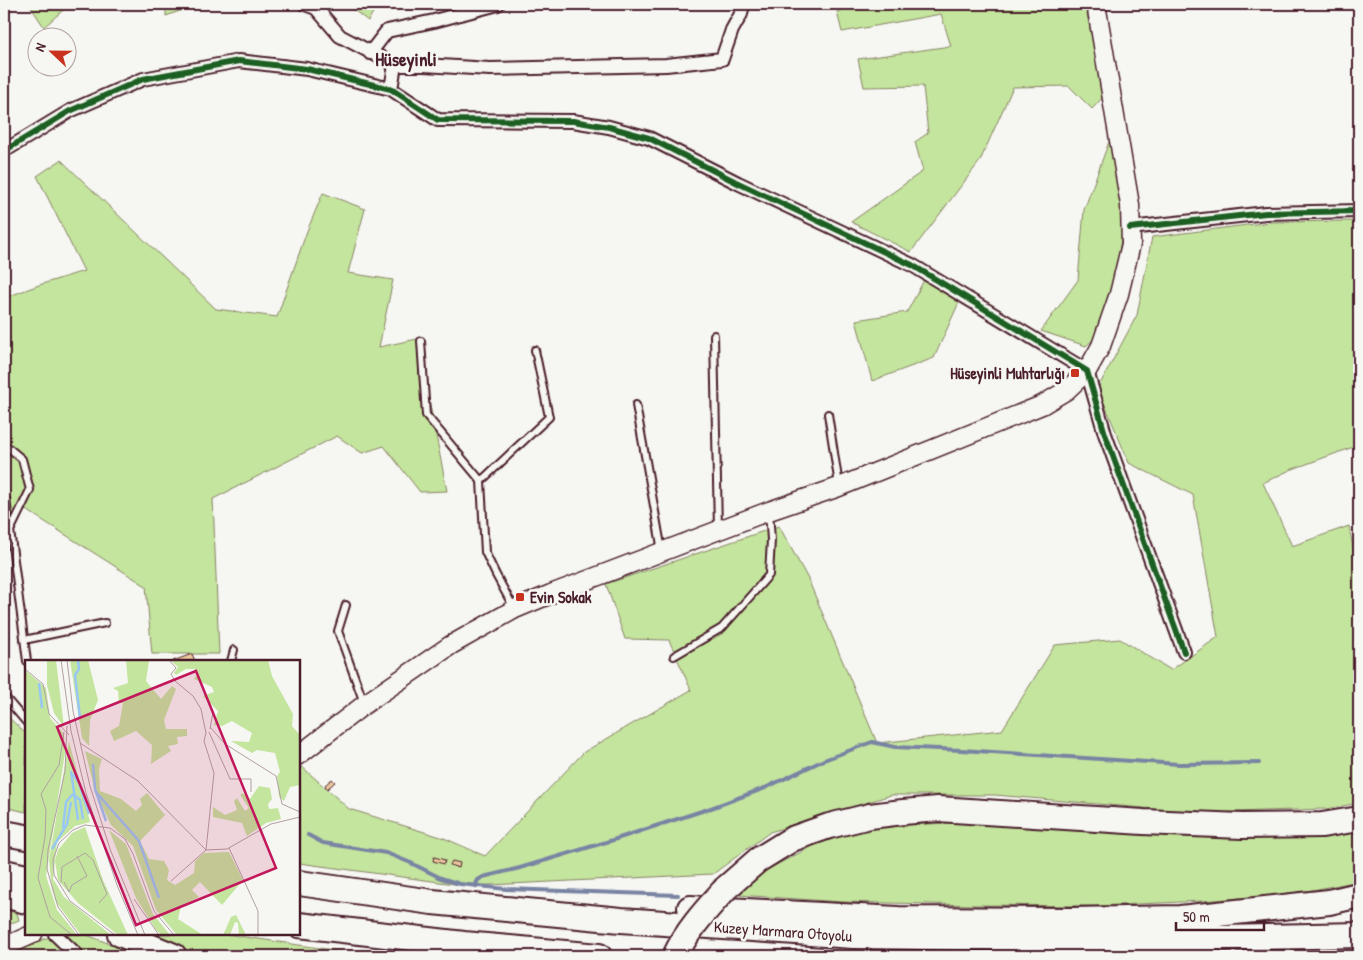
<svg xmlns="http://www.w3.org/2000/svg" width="1363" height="960" viewBox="0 0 1363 960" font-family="'Patrick Hand',sans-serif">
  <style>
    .green { fill: #c4e59e; stroke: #878264 }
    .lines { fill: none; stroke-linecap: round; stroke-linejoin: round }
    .stream { stroke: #7984a3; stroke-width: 4 }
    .building { fill: #eeca9f; stroke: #4a1f2b }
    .lane-casing { stroke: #4a1f2b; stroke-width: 10 }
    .street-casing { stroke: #4a1f2b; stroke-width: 16 }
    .secondary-casing { stroke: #4a1f2b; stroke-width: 21 }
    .highway-casing { stroke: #4a1f2b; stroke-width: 28 }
    .lane { stroke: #f6f6f2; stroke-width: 6 }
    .street { stroke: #f6f6f2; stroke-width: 12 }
    .secondary { stroke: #f6f6f2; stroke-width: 18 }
    .highway { stroke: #f6f6f2; stroke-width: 24 }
    .highway-bridge-casing { stroke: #4a1f2b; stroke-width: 28; stroke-linecap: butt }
    .highway-bridge { stroke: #f6f6f2; stroke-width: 24 }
    .cycleway-casing { stroke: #f6f6f2; stroke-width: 9 }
    .cycleway { stroke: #1b5e20; stroke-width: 6 }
    .poi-dot { fill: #c8321e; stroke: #f6f6f2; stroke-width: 2 }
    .labels { text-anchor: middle; stroke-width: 5; stroke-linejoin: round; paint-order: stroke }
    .poi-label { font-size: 16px; font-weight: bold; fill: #4a1f2b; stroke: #f6f6f2; text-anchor: end }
    .street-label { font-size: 16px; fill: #4a1f2b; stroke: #f6f6f2 }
    .quarter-label { font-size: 19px; font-weight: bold; fill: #4a1f2b; stroke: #f6f6f2 }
    .inset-river { fill: none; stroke: #98c7f3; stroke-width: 2.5 }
    .inset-road { fill: none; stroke: #b1a0a2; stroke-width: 1 }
    .view { fill: #c2185b; fill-opacity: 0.15; stroke: #c2185b; stroke-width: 2.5 }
    .inset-edge { fill: none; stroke: #4a1f2b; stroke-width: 2.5 }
  </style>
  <rect width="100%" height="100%" fill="#f6f6f2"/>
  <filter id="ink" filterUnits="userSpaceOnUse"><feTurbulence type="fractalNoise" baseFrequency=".02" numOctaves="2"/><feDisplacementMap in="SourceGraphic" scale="10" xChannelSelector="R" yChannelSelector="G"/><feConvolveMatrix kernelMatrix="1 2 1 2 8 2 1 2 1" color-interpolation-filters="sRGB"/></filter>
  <g filter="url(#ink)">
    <path class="green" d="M29 4H70L44 27Z
      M166 4H199L166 16Z
      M346 4H378L368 21Z
      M857 4H1085L1104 96 1092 109 1069 86 1013 87 980 161 911 252 851 222 923 171 915 142 928 133 923 86 864 87 858 59 951 46 941 14 842 32 837 12Z
      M1111 136 1124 219 1108 326 1086 346 1041 331 1078 280 1084 210Z
      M61 160 216 309 277 317 307 231 323 193 365 209 348 273 393 280 379 347 417 339 447 491 420 492 384 446 362 453 337 436 213 499 219 654H152L146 586 28 511 18 509 8 535 4 533V298L39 285 84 271 37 176Z
      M1354 221 1359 231V445L1290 470 1263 483 1292 546 1349 526 1359 580V803L1326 809 1200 813 995 795H891L770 832 713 874 469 886 299 863V766L300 765 349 809 444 838 485 856 584 752 691 690 669 640 625 639 606 584 779 526 808 579 877 743 1002 730 1055 645 1120 639 1171 670 1218 637 1193 495 1129 463 1098 388 1137 315 1152 237 1271 222Z
      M924 280 960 300 934 358 872 381 856 320 907 312Z
      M4 713 26 734V812L4 807Z
      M951 823C1024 826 1097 832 1170 836 1235 839 1295 842 1359 830V881L1292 894 1202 901 1095 906 977 905 842 902 738 895 766 870 819 843 862 830 902 825Z
      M4 910 17 913 19 920 4 926Z
      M56 934 87 935 141 956H4Z
      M141 934H225L373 956H193Z"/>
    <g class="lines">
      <path class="stream" d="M308 835 323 843 386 853 411 863 441 878 460 884 506 889 678 895
        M475 886 478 880 483 877 520 868 613 840 711 808 765 788 824 760 872 742 895 747 961 750 1179 764 1259 763"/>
    </g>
    <path class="building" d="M192 654 195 661H173Z
      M332 779 335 782 327 789 325 785Z
      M434 857 445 860 444 864 433 861Z
      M452 861 460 863 459 868 450 865Z"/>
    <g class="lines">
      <defs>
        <path id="lane" d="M714 335 718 529
          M421 341 426 415 481 481 485 552 496 575 514 608
          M636 405 662 551
          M828 414 839 485
          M4 444 22 459 30 490 11 529
          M481 481 549 417 535 350
          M4 498 6 499 27 661
          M346 605 338 631 364 703
          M24 640 105 623
          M674 656 722 628 769 575 771 540 769 512
          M231 661 234 650
          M4 696 26 722"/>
        <path id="street" d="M305 4 316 8 340 36 395 65 391 89
          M370 53 387 31 434 21 498 4
          M395 65H424L490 69 666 65 722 59 732 30 741 14 743 4
          M4 149 9 148 70 111 143 79 239 61 307 69 391 89 438 120 573 121 609 127 649 138 738 183 912 265 1087 371 1105 434 1184 652
          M1130 228 1266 213 1359 211
          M55 934 78 956"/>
        <path id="secondary" d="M299 755 365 704 451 645 515 609 551 594 769 511 839 487 1042 405 1067 390 1087 371 1101 346 1119 294 1131 244 1130 205 1096 4
          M4 947 33 934"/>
        <path id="highway" d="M4 833 26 837
          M4 872 26 877
          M299 883 432 902 621 920 853 936 1135 940 1359 935
          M726 888 758 860 792 839 829 826 870 816 903 812 938 809 1143 822 1242 826 1322 825 1359 819
          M4 895 26 901
          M690 908 898 919 1072 920 1180 918 1329 902 1359 895
          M299 925 464 944 599 956
          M120 934 174 956"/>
      </defs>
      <use href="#lane" class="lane-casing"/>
      <use href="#street" class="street-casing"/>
      <use href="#secondary" class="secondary-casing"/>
      <use href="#highway" class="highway-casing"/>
      <use href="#lane" class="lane"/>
      <use href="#street" class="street"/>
      <use href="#secondary" class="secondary"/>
      <use href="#highway" class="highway"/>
      <defs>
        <path id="highway-bridge" d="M675 956C687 930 707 909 726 888"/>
      </defs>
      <use href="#highway-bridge" class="highway-bridge-casing"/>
      <use href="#highway-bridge" class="highway-bridge"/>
      <defs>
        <path id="cycleway" d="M4 149 9 148 70 111 143 79 239 61 307 69 391 89 438 120 573 121 609 127 649 138 738 183 912 265 1087 371 1105 434 1184 652
          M1130 228 1266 213 1359 211"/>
      </defs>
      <use href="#cycleway" class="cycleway-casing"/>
      <use href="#cycleway" class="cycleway"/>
    </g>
  </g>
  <g class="poi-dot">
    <rect x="1070" y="368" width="10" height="10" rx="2.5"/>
    <rect x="515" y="592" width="10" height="10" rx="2.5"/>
  </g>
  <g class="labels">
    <g class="poi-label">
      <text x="1065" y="379">Hüseyinli Muhtarlığı</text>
      <text x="530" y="603" text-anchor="start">Evin Sokak</text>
    </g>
    <g class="street-label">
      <text transform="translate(783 931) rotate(4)" y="6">Kuzey Marmara Otoyolu</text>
    </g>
    <g class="quarter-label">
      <text x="406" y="66">Hüseyinli</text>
    </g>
  </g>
  <g transform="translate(25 660)">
    <rect width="275" height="275" fill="#f6f6f2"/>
    <path d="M22 0H31L39 67 29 53 22 25ZM45 0H63L73 40 65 60 64 86 57 78ZM101 0H124L121 21 136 39 147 26 151 29 139 60 141 69H162V76L152 77 153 84 143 86 146 91 126 104 127 85 111 71 89 81 85 71 94 66 98 43H94L93 31 88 28 103 23ZM145 0H243L247 16 268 54 267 66 275 75V125L265 127 259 141 254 137 252 116 255 112 250 93 232 90 227 93 206 81 224 82 227 73 207 61 197 66 189 65 193 51 178 36 189 32 187 27 169 19 173 13 169 9H161L151 15 149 13 153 7ZM0 10 21 28 25 58 39 74 40 93 21 216 32 250 52 275H0ZM44 81 65 162 50 166 32 182 28 219 39 237 86 275H56L31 242 27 229 24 200ZM60 91 77 99 74 109 75 131 96 139 111 151 117 145 115 139 122 133 140 155 115 181 124 199 139 201 144 210 142 220 150 225 169 213 170 201 179 193 204 192 218 220 197 245 175 222 167 230 174 237 156 246 153 259 178 275H152L131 250 108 186 86 165 70 131ZM234 126 245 128 247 139 243 144 244 149 253 148 256 159 241 163 222 176 217 163 188 157V147L200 155 212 150 209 141 212 138 220 151 224 148 215 135 218 133 225 139ZM60 167 78 220 103 275H93L53 243 33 220 30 201 33 190 47 173ZM84 170 101 184 128 254 145 275H137L131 270 111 238ZM211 255 221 275H214L213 263 210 262 205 275H198L206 257Z" fill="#c4e59e"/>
    <path class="inset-river" d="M53 0 54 9 50 15 55 58M14 23 17 48M68 104 70 129 81 161M46 111 53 160M48 114 54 123 64 154M70 131 114 181 134 238M49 135 55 140 58 159M38 168 41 142 48 134M27 189 42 164 46 142"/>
    <path class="inset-road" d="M36 0 46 71 61 133 92 225 113 275M42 0 48 51 65 126 85 189 120 275M144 0 151 8 146 14 150 21 168 36 176 49 181 73 179 81 189 113 181 190 146 221M0 9 18 24 24 54 44 75M42 66 40 111 23 190 22 209 33 247 54 275M185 67 200 84 251 116 257 144 275 152M185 69 188 52M39 72 34 105 16 134 21 150 20 177 13 218 25 257 47 275M184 72 205 119H226V132M55 83 113 121 181 190 202 189 246 164 275 157M204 188 233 251V275M39 222 44 232 47 225 62 216 52 196M36 223 37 207 60 193 68 200 82 234 74 243M109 239 134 275M90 275 45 241 29 215 28 200 34 183 48 170 60 165 85 168 100 179 108 194 129 251 149 275"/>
    <path class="view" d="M171 11 251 208 111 265 32 67Z"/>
    <rect width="275" height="275" class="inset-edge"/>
  </g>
  <rect width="1363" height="960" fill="none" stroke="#f6f6f2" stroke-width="20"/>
  <rect x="10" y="10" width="1343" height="940" fill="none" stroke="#4a1f2b" stroke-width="2" filter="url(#ink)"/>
  <g transform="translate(52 52) rotate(292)"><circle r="24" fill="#f6f6f2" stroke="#b1a0a2"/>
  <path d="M0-4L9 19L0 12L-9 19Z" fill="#c8321e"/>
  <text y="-8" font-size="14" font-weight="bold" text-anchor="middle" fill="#4a1f2b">N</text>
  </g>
  <path d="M1176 922v8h88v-8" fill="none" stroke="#4a1f2b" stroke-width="2.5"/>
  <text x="1183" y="922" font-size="15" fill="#4a1f2b" stroke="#f6f6f2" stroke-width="4" paint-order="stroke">50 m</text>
</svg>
